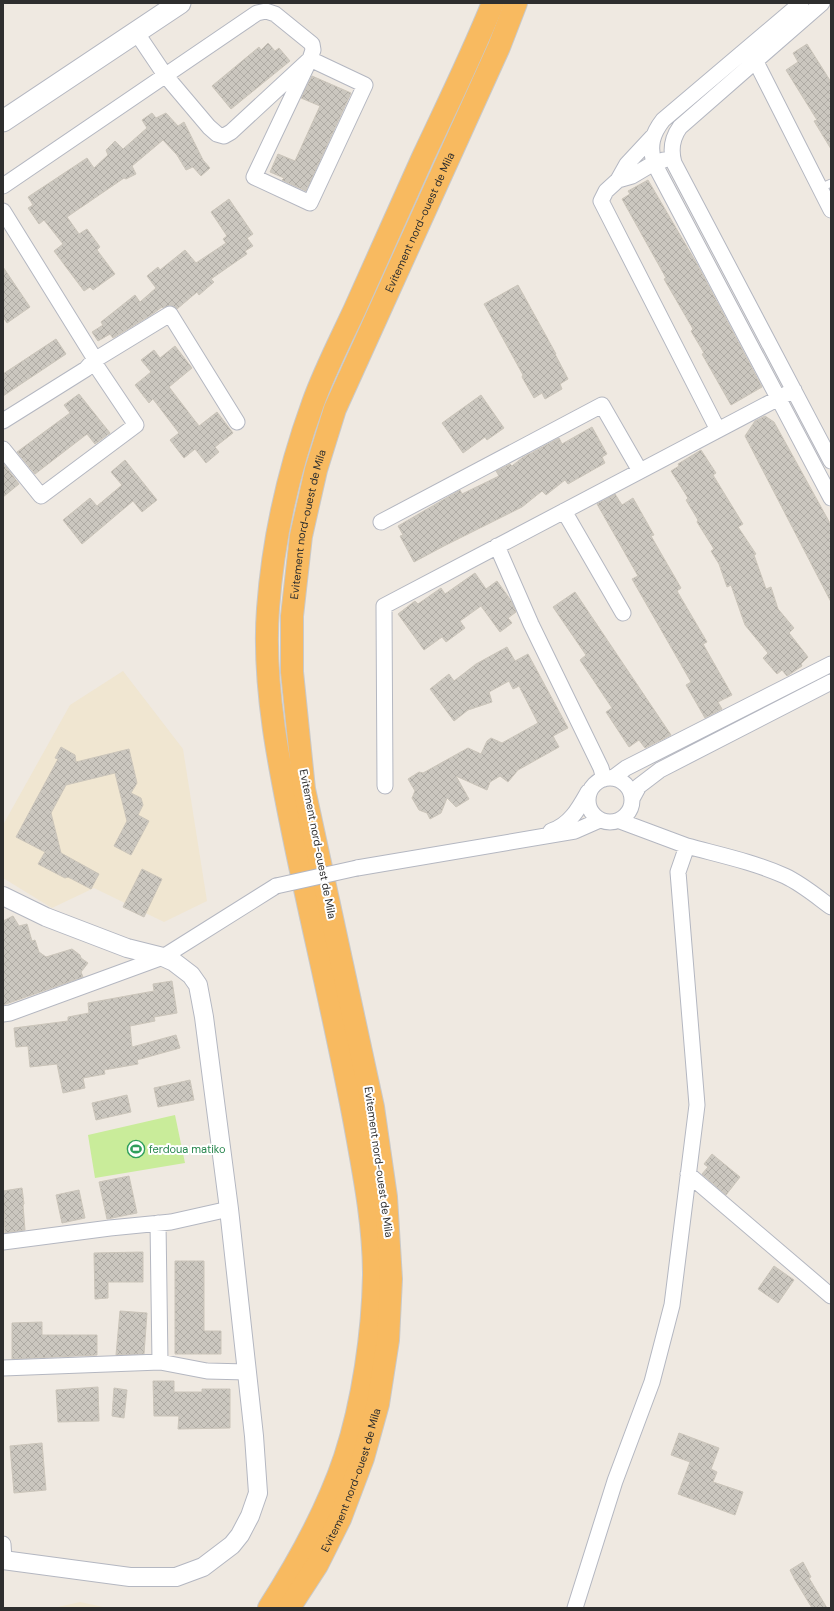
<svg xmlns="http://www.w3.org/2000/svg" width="834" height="1611" viewBox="0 0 834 1611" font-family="'DM Sans',sans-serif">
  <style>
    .education { fill: #f0e6d1 }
    .pitch { fill: #c9ec9a }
    .building { fill: url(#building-cross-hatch); stroke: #cbc5ba }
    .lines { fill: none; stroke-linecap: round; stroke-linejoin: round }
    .service-casing { stroke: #b4b7c1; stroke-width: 9 }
    .minor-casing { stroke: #b4b7c1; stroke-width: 17 }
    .tertiary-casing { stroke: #b4b7c1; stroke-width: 20 }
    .secondary-casing { stroke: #b4b7c1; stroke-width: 23 }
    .trunk-casing { stroke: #c9c9c9; stroke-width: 24 }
    .service { stroke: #fff; stroke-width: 7 }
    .minor { stroke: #fff; stroke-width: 15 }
    .tertiary { stroke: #fff; stroke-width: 18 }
    .secondary { stroke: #fff; stroke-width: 21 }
    .trunk { stroke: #f8ba60; stroke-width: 22 }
    .minor-bridge-casing { stroke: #b4b7c1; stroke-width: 17; stroke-linecap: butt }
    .minor-bridge { stroke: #fff; stroke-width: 15 }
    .labels { text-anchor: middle; stroke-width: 4; stroke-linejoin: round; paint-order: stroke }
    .street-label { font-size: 11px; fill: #2e2e2e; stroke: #fff }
    .leisure-label { font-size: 11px; fill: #27864d; stroke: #fff; text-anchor: start }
  </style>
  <defs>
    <pattern id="building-cross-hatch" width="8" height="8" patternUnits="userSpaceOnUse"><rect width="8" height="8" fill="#cbc7bf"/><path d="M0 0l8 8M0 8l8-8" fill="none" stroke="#afaba4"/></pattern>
  </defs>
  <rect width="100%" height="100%" fill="#efe9e1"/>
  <path class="education" d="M123 671 183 749 207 901 164 922 94 888 52 908 3 878V825L70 705Z
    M80 1602 108 1608H53Z"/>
  <path class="pitch" d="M175 1115 185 1163 95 1178 88 1135Z"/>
  <path class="building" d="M268 43 275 51 279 48 290 61 231 109 212 86 259 47 261 50Z
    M807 44 831 82V149L814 121 817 120 786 70 798 62 793 53Z
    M312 76 351 93 306 191 282 180 284 178 270 172 278 154 295 161 320 106 301 98Z
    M152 113 156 118 166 113 178 126 184 122 203 160 210 168 201 176 193 167 186 170 177 155 163 140 132 166 136 174 126 179 124 178 67 217 79 234 87 229 100 247 97 250 115 274 93 290 90 287 84 291 54 251 63 244 44 220 39 224 28 208 33 205 28 197 87 158 94 168 108 155 106 150 115 141 123 149 147 128 142 120Z
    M648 180 697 264 762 387 731 405 702 354 704 353 691 331 693 329 664 279 666 278 622 199 630 194 628 191Z
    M229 199 253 234 247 238 253 246 245 251 247 254 211 279 214 282 199 295 197 292 177 309 170 305 163 308 162 307 151 315 113 338 110 334 98 341 92 332 103 325 101 322 135 295 140 302 156 288 147 276 158 267 160 270 185 250 196 263 226 243 223 239 227 236 211 212Z
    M3 267 30 307 7 323 3 317Z
    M518 285 556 354H555L568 379 560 384 562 389 545 399 542 393 534 398 522 377 523 375 484 304Z
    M56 339 66 354 3 396V374Z
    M175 346 192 368 169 387 199 426 217 412 233 433 215 447 219 452 206 463 195 449 184 458 170 440 179 433 153 399 149 403 135 385 151 372 141 360 154 350 160 358Z
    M79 394 110 433 95 444 87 434 35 474 17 452 70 413 64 405Z
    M481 395 504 428 487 440 485 437 463 453 442 423Z
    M765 416 774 422 831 525V602L745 436 755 421Z
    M592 427 607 454 602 457 605 463 568 484 565 480 546 495 542 491 522 507 444 546 414 562 400 536 403 535 398 526 460 490 462 494 499 476 496 471 510 464 512 466 522 458 559 438 562 444Z
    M701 450 716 473 713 475 743 524 738 527 756 554 754 555 766 589 771 587 778 609 794 628 789 633 808 657 801 664 802 666 787 676 782 670 777 674 763 658 768 653 745 625 731 585 727 587 719 564 711 551 714 549 697 522 698 520 686 500 688 498 671 471 679 466 678 464Z
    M125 460 157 500 142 512 133 501 82 544 63 520 90 498 97 506 122 485 111 472Z
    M3 463 19 484 3 497Z
    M615 494 622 505 633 498 654 535 651 536 681 588 677 591 707 642 703 644 732 695 718 702 722 709 705 718 686 685 691 682 632 579 638 576 597 504Z
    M475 573 486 589 497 581 512 602 516 612 508 618 512 623 500 632 481 606 460 621 465 628 446 642 442 637 424 650 398 614 415 601 418 604 441 588 445 594Z
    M575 592 671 735 645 748 639 740 629 747 606 712 612 708 580 660 586 655 553 607Z
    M507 647 515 661 528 654 568 728 553 736 559 747 518 770 508 782 500 776 490 782 487 790 456 776 469 799 456 807 447 798 441 813 430 819 427 813 419 810 412 798 415 791 408 779 419 772 423 773 468 748 481 754 487 741 491 738 502 743 538 723 519 686 513 689 509 681 489 692 492 702 468 710 454 721 430 689 449 674 454 681 476 664Z
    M61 747 75 755 76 762 129 749 137 783 131 793 141 798 143 805 138 815 149 821 131 855 114 846 127 821 115 773 66 785 51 813 61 853 99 874 91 889 68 877 65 878 38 864 45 852 16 837 58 759 55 758Z
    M142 869 162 879 144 917 123 907Z
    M13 916 19 926 27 924 32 941 35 940 39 952 46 957 72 949 80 955 81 958 88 963 81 972 83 977 3 1005V921Z
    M172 981 177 1013 154 1017 155 1021 130 1026 132 1047 176 1035 180 1048 137 1060 138 1064 104 1070 105 1074 83 1078 85 1088 63 1093 57 1064 30 1067 28 1046 16 1047 14 1028 68 1021V1017L89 1013 88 1003 154 991 153 984Z
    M190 1080 194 1100 158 1107 154 1088Z
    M127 1095 131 1112 96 1120 92 1103Z
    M712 1154 740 1177 726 1195 702 1174 708 1167 704 1164Z
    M129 1176 137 1213 107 1219 99 1182Z
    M22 1188 24 1204 23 1205 25 1230 5 1233 3 1191Z
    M79 1190 85 1218 62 1223 56 1195Z
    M143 1252V1282H108V1298L95 1299 94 1253Z
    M175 1261H204V1331H221V1354H175Z
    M774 1266 794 1280 778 1303 758 1289Z
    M120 1311 147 1313 144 1354 116 1355Z
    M42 1322V1335H97V1355L12 1359V1323Z
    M153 1381H174V1392H202V1389H230V1428L178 1429 179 1416H154Z
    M98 1387 99 1421 58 1422 56 1390Z
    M114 1388 127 1390 124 1418 112 1416Z
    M679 1433 719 1448 711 1469 717 1472 713 1482 743 1492 735 1515 678 1494 690 1462 671 1455Z
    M42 1443 46 1490 14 1493 10 1446Z
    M803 1562 811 1577 809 1578 827 1608H812L795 1580 790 1570Z"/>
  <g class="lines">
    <defs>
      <path id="service" d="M820 188 831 183"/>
      <path id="minor" d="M801 3 663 120C652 134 649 146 654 163L831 498
        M822 3 680 127C672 138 670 149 674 163L831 461
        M752 54 831 210
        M310 59 365 85 310 203 254 177Z
        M664 160 654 163 632 176 618 180 606 191 601 201 718 430
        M618 180 627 164 654 135
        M3 186 257 13 266 11 275 14 312 44 313 50 310 59 231 132 224 136 217 134 209 127 165 75 136 32
        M3 211 93 356V361L86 369 3 421
        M3 449 41 496 136 425 93 361 170 314 237 422
        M564 511 623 613
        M381 522 602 405 640 471
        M497 546 531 624 601 768 604 779
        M614 777 626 768 831 664
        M588 800a22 22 0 1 1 44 0a22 22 0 1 1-44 0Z
        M385 786 384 606 794 390
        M633 797 639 786 660 770 831 682
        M551 831C570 825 579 808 588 792
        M687 846C720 855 754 862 785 876 802 884 816 896 831 907
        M357 868 575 831 600 820
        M3 1014 10 1013 163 957 276 886
        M688 1174 831 1296
        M158 1223 160 1362
        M3 1242 110 1228 171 1222 229 1209
        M3 1368 160 1362 207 1371 247 1372
        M3 1544 4 1560
        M575 1608 615 1481 652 1382 672 1305 697 1105 678 872 687 846 620 821"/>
      <path id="tertiary" d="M3 896 46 917 127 948 163 957 174 962 191 975 198 985 204 1017 229 1209 254 1436 258 1493 250 1516 240 1535 232 1545 203 1567 176 1577H130L3 1560"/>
      <path id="secondary" d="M3 121 180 3"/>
      <g id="trunk">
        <path d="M269 1608C299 1561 327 1511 345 1457 363 1402 373 1333 374 1275 374 1224 364 1174 355 1124 338 1033 316 942 297 852 281 775 262 687 268 609 273 540 289 469 313 403 324 372 340 341 354 311 377 260 400 208 423 157 447 106 472 55 493 3"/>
        <path id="s1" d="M289 1608 317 1565 340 1519 363 1458 378 1404 388 1340 391 1279 386 1197 373 1107 304 789 292 672V616L301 536 316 470 335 409 499 47 516 3"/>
      </g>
    </defs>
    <use href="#service" class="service-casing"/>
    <use href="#minor" class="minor-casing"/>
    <use href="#tertiary" class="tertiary-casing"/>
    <use href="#secondary" class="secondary-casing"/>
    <use href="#trunk" class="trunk-casing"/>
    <use href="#service" class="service"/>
    <use href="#minor" class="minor"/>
    <use href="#tertiary" class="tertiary"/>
    <use href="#secondary" class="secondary"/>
    <use href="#trunk" class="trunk"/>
    <defs>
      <path id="minor-bridge" d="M276 886 357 868"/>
    </defs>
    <use href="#minor-bridge" class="minor-bridge-casing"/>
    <use href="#minor-bridge" class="minor-bridge"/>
  </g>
  <defs>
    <symbol id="stadium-ring" viewBox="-11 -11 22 22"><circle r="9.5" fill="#fff" stroke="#2e9e5b" stroke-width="1.5"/><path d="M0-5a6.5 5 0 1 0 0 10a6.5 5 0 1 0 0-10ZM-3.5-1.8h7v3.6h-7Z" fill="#2e9e5b"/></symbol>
  </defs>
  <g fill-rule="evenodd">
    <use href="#stadium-ring" x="126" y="1139" width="20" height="20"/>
  </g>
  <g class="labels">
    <g class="street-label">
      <text dy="4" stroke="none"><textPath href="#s1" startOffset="1439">Evitement nord-ouest de Mila</textPath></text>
      <text dy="4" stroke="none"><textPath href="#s1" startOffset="1115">Evitement nord-ouest de Mila</textPath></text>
      <text transform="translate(318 844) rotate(79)" y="4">Evitement nord-ouest de Mila</text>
      <text transform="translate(379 1162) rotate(82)" y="4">Evitement nord-ouest de Mila</text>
      <text dy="4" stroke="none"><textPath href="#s1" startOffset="143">Evitement nord-ouest de Mila</textPath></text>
    </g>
    <g class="leisure-label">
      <text x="149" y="1153">ferdoua matiko</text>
    </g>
  </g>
  <rect width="834" height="1611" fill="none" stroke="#2e2e2e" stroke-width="8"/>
</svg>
